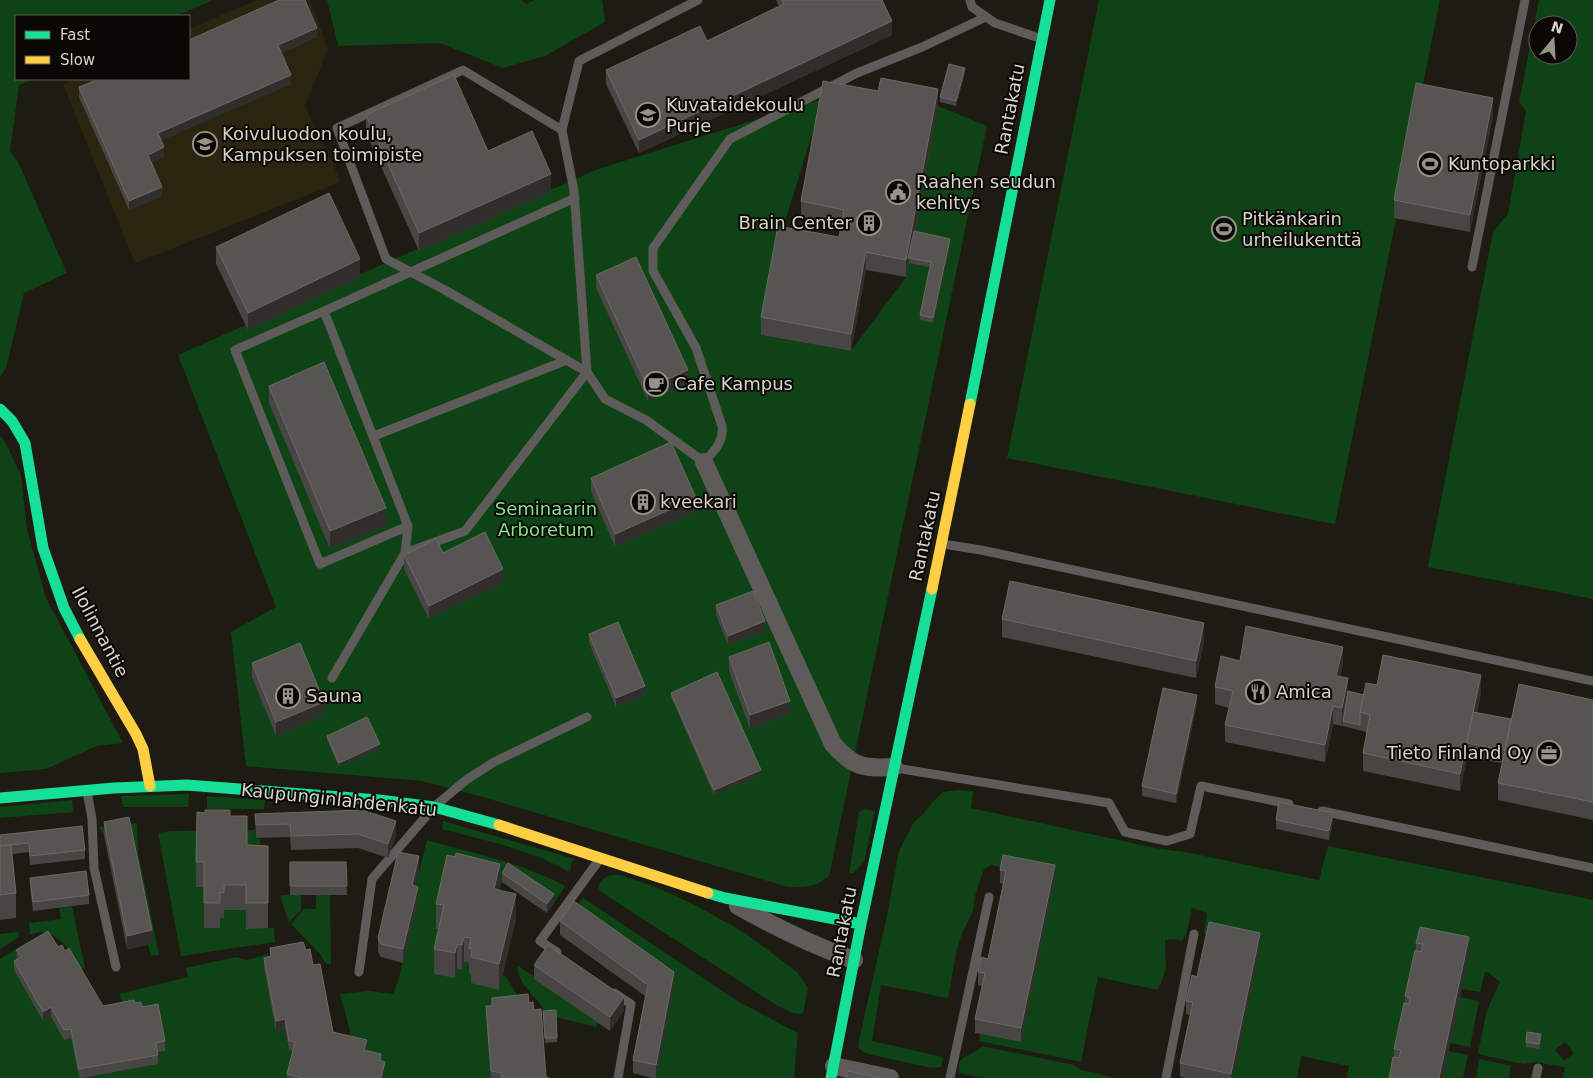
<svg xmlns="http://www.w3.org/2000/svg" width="1593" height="1078" viewBox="0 0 1593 1078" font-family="'DejaVu Sans',sans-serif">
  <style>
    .built { fill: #2b2510 }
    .green { fill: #0e4315; fill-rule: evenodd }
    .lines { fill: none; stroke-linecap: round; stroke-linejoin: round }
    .lane { stroke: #5e5b5a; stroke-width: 9 }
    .street { stroke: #5e5b5a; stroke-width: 18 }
    .fast { stroke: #16e098; stroke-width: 11 }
    .slow { stroke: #ffcf43; stroke-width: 11 }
    .wall { fill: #474644 }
    .shaded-wall { fill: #302e2a }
    .building { fill: #575552; stroke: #6b6965 }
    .labels { text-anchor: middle; stroke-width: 4; stroke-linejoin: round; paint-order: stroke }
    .poi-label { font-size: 18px; fill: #d8d4ca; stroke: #0a0804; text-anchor: start }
    .street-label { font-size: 18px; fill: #d8d4ca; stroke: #0a0804 }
    .park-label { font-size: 18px; fill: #85e189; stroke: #0a0804 }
  </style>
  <rect width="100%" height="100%" fill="#1e1b13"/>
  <path class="built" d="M257 0H310L328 49 305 106 341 182 135 263 63 84 75 79H189V29Z"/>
  <path class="green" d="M0 0H213L176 16H16V79H34L19 85 10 151 18 162 67 273 24 293 6 368 0 377Z
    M327 0H522L526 4 535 0H602L605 22 545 56 503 68 440 43 338 46Z
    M1099 0H1440L1335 524 1007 458Z
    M1539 0H1593V599L1428 567 1493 232 1508 214 1526 111 1519 102ZM1538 25H1568V55H1538Z
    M823 99 778 244 761 335 851 351 906 277 938 106 987 126 829 876C814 888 807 887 788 887L483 797 422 781 246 766 231 632 276 607 178 355 598 169Z
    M0 435 5 442 21 475 27 529 46 598 123 743 97 746 46 769 0 773Z
    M958 790 973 791 971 808 1155 848 1190 853 1319 880 1328 846 1593 900V1078H1563L1565 1067 1534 1062 1523 1064 1482 1055 1478 1053 1487 1010 1500 982 1488 972H1485L1480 992 1462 989 1469 955 1393 1078H1347L1349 1066 1301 1056 1297 1078H1233L1260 947 1204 933 1207 913 1192 908C1189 919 1189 932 1182 941L1173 939 1165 940 1166 969 1158 990 1098 977 1081 1062 979 1041 980 1034 1020 1042 1003 868 992 865 984 869 975 896 973 911 962 933 957 949 948 998 881 985 872 1041 943 1057 941 1067 932 1068 872 1055 863 1052 858 1047 859 1040 887 916 899 851 914 822 924 813 931 804 943 792ZM1565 1042 1574 1053 1564 1061 1555 1050Z
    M189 794 188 807H123L121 796Z
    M207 796 265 800 264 809H207Z
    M72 800 73 812 0 818V807Z
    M865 809 875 811 864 862 853 873H849L859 812Z
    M443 821 575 859 571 863 570 872 542 858 500 844 442 829Z
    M137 823 138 852 159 955 151 956 148 945 152 944 128 830 104 835 99 827Z
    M255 830 256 838 260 839 261 871 196 887H204L220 918H224V910H246V928H274L275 942 181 956 158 833 171 831Z
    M427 840C473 853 522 863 565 886L554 903 502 882 500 889 456 879 437 928 444 930 457 969 462 970 464 962 471 963 472 974 499 990 503 975 506 976 522 1004 491 1078H384L385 1071 348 1044 350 1031 340 994 370 991 393 994 398 982 417 901 412 899Z
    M610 875H621L658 888 697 906 745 933 797 972 808 988 803 1014 793 1013 778 1006 601 892 599 889C599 881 603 879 610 875Z
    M281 895H301V910L289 922 282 903Z
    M316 895H330L331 964 325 963 321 955 291 924 304 909H316Z
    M582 897 734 999 798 1033 794 1078H656L674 986 574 915Z
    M72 906 85 968 82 969C73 956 60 932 41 932 38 932 33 934 30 935L29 923 61 919 59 908Z
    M18 932 19 937 0 949V934Z
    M42 938 17 959 43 1020 51 1017 64 1039 71 1038 79 1078H0V959L27 942Z
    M268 954 289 1050 295 1051 289 1078H83L158 1064 126 1011 119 994 188 977 186 968 236 957 247 960Z
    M518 966 535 977 534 979 598 1022 596 1027 547 1015C544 1011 541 1005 538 1001 529 990 517 981 518 966Z
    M1460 997 1479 1001 1470 1047 1450 1043Z
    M982 1046 1074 1065 1081 1070 1117 1078H983L959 1073C956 1053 972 1058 982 1046Z
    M1449 1051 1468 1055 1463 1078H1443Z
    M1479 1059 1511 1066 1509 1078H1476Z"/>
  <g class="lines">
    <path class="lane" d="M970 0 972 7 995 23 1042 39
      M562 130 574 191 587 372 605 399 646 420 704 462C714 451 724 442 722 426L696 348 653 271V248L730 139 857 73 922 47 986 17
      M1472 267 1525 0
      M324 311 235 350 320 564 408 526
      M374 436 567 360
      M943 544 981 550 1593 681
      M405 553 465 531 587 372 445 290 386 259 337 128 463 70 562 130 579 61 698 0
      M332 678 405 553 408 526 324 311 575 198
      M896 768 1109 803 1125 832 1167 841 1190 834 1201 786 1289 804
      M87 791 92 819 94 868 116 967
      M1322 811 1593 868
      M557 952 540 941 599 860
      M359 972 372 879 434 807 466 780 494 762 587 717
      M614 993 631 1004 618 1078
      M950 1078 989 897
      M1166 1078 1194 934
      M1536 1078 1538 1068"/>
    <path class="street" d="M704 462 833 744C853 767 864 769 894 767
      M738 906C775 927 814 946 854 960
      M834 1066 890 1078"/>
    <path class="fast" d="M970 404 1050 0
      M0 409 12 421 25 443 43 548 64 608 80 639
      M0 798 114 788 187 785 379 800 434 807 499 825
      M708 893 725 898 861 924
      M831 1078 861 924 932 589"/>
    <path class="slow" d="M932 589 970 404
      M80 639 136 734 143 749 150 786
      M499 825 708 893"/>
  </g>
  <path class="wall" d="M776 0H882L892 35 639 153 606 84V70L707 41 779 6Z
    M317 37 281 53 291 84 161 140 164 157 151 162 162 196 129 210 79 97V87Z
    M965 73 956 106 940 102V97Z
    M938 106 915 232 950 244 933 323 920 320V315L930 267 909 263 906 277 866 270 851 351 761 335V317L839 237 841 227 801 219V201Z
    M366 115 551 192 419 251 366 133Z
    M1493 116 1470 232 1394 218V200Z
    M216 247 360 277 248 330 216 264Z
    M596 275 688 383 648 401 596 288Z
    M269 386 386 526 330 549 269 403Z
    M591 478 696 512 615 547 591 491Z
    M443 553 503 583 429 619 404 569V555Z
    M716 605 765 631 728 645 716 615Z
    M1002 619 1204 641 1196 678 1002 637Z
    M589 634 645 695 616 707 589 643Z
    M729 657 790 714 750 729 729 671Z
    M252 663 324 715 276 736 252 677Z
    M1343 664 1340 677 1348 691 1364 695 1377 685 1481 693 1477 713 1511 719 1593 700V820L1498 800V783L1502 763 1467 757 1460 791 1363 771V753L1367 732 1343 726 1333 724 1325 762 1225 742V725L1229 708 1215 704V687Z
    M671 693 761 775 714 795 671 697Z
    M1197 704 1176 803 1142 796V786Z
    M327 736 380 749 339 767 327 740Z
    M197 812 230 816 247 845 268 846V928L246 929V910H224V918H220V928H204V887H196Z
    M255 814 396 835 388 858 358 848 291 850 290 837 256 838Z
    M1276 820 1333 822 1329 840 1276 829Z
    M104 822 152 944 127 949 104 835Z
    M0 835 85 850V859L30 865 29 852 12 854 16 893V918L0 920Z
    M290 862H346L347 895H290Z
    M419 870 415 886 418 900 403 963 381 957 378 952V938Z
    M1000 870 1055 879 1021 1042 975 1033V1019L982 986 978 985V972L988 959 1003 884 1000 883Z
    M502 873 554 903 547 913 502 882Z
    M30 878 89 895V904L33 911 30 887Z
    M500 889 499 890 516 919 499 990 471 983V974L469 973V963L464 962 462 970 457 969 455 978 434 974V949L438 929H436V904Z
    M560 921 674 986 656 1078H652L633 1073V1060L645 996 560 935Z
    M1416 943 1469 955 1443 1078H1389L1394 1058V1049L1405 1003V996L1416 951Z
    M1260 946 1233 1078H1187L1180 1077V1063L1190 1015 1186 1014V1001Z
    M58 947 103 1006 135 1003 142 1007 165 1041V1051L158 1052V1064L83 1078H79L71 1038 64 1040 51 1017 43 1021 14 970V961L17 960 16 950Z
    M270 948 306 950 313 965 333 1032 367 1049 366 1051 381 1061 385 1071 384 1078H287V1074L293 1051 289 1050 285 1029 276 1031 264 967V958L270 957Z
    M534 965 624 1010 610 1031 534 979Z
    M492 998 529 1003 534 1010 546 1077 549 1078H491L486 1015V1006H492Z
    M543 1011 557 1038V1042L545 1043Z
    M1541 1039 1539 1049 1526 1047V1042Z"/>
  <path class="shaded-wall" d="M892 21V35L639 153V140Z
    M317 28V37L278 55V45Z
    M965 68V73L956 106V101Z
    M291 75V84L158 142V133Z
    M938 89V106L906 277V260Z
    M1493 98V116L1470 232V215Z
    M164 147V157L148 164V155Z
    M551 174V192L419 251V233Z
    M162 187V196L129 210V201Z
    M950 239V244L933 323V318Z
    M866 252V270L851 351V334Z
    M360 259V277L248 330V313Z
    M688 370V383L648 401V388Z
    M696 498V512L615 547V534Z
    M386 508V526L330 549V531Z
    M503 569V583L429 619V606Z
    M765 621V631L728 645V636Z
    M1204 623V641L1196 678V661Z
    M1343 647V664L1336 694V676Z
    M1481 675V693L1470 744 1467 743V757L1460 791V774Z
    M1348 678V696L1342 726V708Z
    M645 686V695L616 707V698Z
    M1197 695V704L1176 803V794Z
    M790 701V714L750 729V715Z
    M324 702V715L276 736V722Z
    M1333 706V724L1325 762V745Z
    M380 744V749L339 767V763Z
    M761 770V775L714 795V790Z
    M1333 813V822L1329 840V831Z
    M396 821V835L388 858V844Z
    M419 856V870L412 899V885Z
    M500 864V889L494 914V889Z
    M1055 865V879L1021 1042V1028Z
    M418 887V900L403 963V949Z
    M516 894V919L499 990V964Z
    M554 894V903L547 913V904Z
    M152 930V944L127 949V936Z
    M1260 933V946L1233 1078H1231V1074Z
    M464 937V962L462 970V945Z
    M1469 937V955L1443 1078H1439Z
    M457 944V969L455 978V953Z
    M674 972V986L656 1078V1065Z
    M624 997V1010L610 1031V1017Z
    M51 1007V1017L43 1021V1012Z
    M285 1019V1029L276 1031V1021Z
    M367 1040V1049L364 1059V1050Z
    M385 1062V1071L384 1078H381Z"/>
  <path class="building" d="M279 0H305L317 28 278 45 291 75 158 133 164 147 148 155 162 187 129 201 79 87 99 79H189V40Z
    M782 0H882L892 21 639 140 606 70 700 26 707 41 784 4Z
    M949 64 965 68 956 101 940 97Z
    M454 75 488 151 532 131 551 174 419 233 366 115Z
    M881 78 938 89 906 260 866 252 851 334 761 317 778 226 839 237 844 210 801 201 823 81 878 91Z
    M1416 83 1493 98 1470 215 1394 200Z
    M329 193 360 259 248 313 216 247Z
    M914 231 950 239 933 318 920 315 931 262 908 258Z
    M636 257 688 370 648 388 596 275Z
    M324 362 386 508 330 531 269 386Z
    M671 442 696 498 615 534 591 478Z
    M485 532 503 569 429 606 404 555 436 539 443 553Z
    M1010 581 1204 623 1196 661 1002 619Z
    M753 591 765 621 728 636 716 605Z
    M618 622 645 686 616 698 589 634Z
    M1246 626 1343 647 1336 676 1348 678 1342 708 1333 706 1325 745 1225 725 1233 691 1215 687 1221 656 1240 661Z
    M769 642 790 701 750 715 729 657Z
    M300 643 324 702 276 722 252 663Z
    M1383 655 1481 675 1460 774 1363 753 1370 715 1360 712 1366 683 1377 685Z
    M717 672 761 770 714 790 671 693Z
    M1519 684 1593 700V802L1498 783Z
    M1163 688 1197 695 1176 794 1142 786Z
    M1348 691 1364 695 1360 712V725L1343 721Z
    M1473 712 1511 719 1505 750 1467 743Z
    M367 717 380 744 339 763 327 736Z
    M1279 802 1333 813 1329 831 1276 820Z
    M205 810H230V816H247V845L268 846V903H246V885H224V893L220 892V903H204V862H196L197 812 205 813Z
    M362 810 396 821 388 844 358 834 291 836 290 824 256 825 255 814Z
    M129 817 152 930 127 936 104 822Z
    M82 826 85 850 30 856 29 843 0 846V835Z
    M11 845 16 893 0 895V846Z
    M398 852 419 856 412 885 418 887 403 949 381 944 378 938Z
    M456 853 500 864 494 889 516 894 499 964 471 957 472 949 469 948 471 938 464 937 462 945 457 944 455 953 434 949 444 905 436 904 447 855 455 857Z
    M1003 855 1055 865 1021 1028 975 1019 985 973 978 972 981 957 988 959 1006 871 1000 870Z
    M290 862H346L347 886H290Z
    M508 863 554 894 547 904 502 873Z
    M86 871 89 895 33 902 30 878Z
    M574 901 674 972 656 1065 633 1060 648 985 560 921Z
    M1209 922 1260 933 1231 1074 1180 1063 1193 1002 1186 1001 1192 975 1197 977Z
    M1420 927 1469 937 1439 1078H1389L1393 1057 1399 1058 1401 1050 1394 1049 1404 1003 1409 1004 1410 998 1405 996 1415 950 1421 952 1423 944 1416 943Z
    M48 931 58 947 62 945 65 951 69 948 103 1006 134 1000 135 1003 141 1002 142 1007 158 1004 165 1041 156 1043 158 1055 79 1069 71 1029 64 1030 51 1007 43 1012 14 961 21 957 16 950Z
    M303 942 306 950 310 949 313 965 320 964 333 1032 367 1040 364 1050 381 1054 380 1060 385 1062 381 1078H302L287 1074 295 1042 289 1041 285 1019 276 1021 264 958 271 956 270 948Z
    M548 945 624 997 610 1017 534 965Z
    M528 994 529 1003 533 1002 534 1010 541 1009 546 1077 549 1078H501L502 1073 491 1071 486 1006H492V998Z
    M556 1010 557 1038H545L543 1011Z
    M1527 1032 1541 1034 1539 1044 1526 1042Z
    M848 1071 880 1078H846Z"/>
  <defs>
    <symbol id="school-ring" viewBox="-11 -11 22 22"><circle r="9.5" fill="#0a0804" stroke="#97938a" stroke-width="1.5"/><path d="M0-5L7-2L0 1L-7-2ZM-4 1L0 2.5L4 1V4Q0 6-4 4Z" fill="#97938a"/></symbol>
    <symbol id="stadium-ring" viewBox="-11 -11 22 22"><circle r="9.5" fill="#0a0804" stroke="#97938a" stroke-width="1.5"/><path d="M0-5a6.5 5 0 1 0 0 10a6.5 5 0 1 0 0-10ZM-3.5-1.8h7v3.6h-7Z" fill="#97938a"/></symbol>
    <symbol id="civic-ring" viewBox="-11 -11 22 22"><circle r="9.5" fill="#0a0804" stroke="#97938a" stroke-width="1.5"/><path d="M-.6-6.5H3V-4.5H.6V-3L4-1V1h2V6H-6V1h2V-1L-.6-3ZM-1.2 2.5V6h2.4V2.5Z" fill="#97938a"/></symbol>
    <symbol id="building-ring" viewBox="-11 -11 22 22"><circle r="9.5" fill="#0a0804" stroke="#97938a" stroke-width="1.5"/><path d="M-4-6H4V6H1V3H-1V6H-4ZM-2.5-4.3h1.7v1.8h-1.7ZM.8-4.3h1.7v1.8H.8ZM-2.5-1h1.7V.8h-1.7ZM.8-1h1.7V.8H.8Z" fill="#97938a"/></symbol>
    <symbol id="cafe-ring" viewBox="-11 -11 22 22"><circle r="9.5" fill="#0a0804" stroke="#97938a" stroke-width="1.5"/><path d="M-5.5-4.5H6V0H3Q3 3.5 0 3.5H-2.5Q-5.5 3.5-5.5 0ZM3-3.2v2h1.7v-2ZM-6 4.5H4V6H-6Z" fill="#97938a"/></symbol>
    <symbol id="restaurant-ring" viewBox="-11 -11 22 22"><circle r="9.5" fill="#0a0804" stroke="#97938a" stroke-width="1.5"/><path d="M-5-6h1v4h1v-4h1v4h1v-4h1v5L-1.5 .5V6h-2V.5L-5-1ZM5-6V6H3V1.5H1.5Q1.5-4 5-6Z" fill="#97938a"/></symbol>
    <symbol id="office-ring" viewBox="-11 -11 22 22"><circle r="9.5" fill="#0a0804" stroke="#97938a" stroke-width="1.5"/><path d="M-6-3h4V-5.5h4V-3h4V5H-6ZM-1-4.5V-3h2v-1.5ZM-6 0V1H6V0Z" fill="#97938a"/></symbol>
  </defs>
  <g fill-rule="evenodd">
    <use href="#school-ring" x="634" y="101" width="28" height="28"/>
    <use href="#school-ring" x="191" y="130" width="28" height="28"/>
    <use href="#stadium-ring" x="1416" y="150" width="28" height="28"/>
    <use href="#civic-ring" x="884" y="178" width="28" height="28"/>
    <use href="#building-ring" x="855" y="209" width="28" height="28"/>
    <use href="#stadium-ring" x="1210" y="215" width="28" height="28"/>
    <use href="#cafe-ring" x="642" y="370" width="28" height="28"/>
    <use href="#building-ring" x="629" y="488" width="28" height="28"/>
    <use href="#restaurant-ring" x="1244" y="678" width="28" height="28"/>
    <use href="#building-ring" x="274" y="682" width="28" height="28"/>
    <use href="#office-ring" x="1535" y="739" width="28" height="28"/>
  </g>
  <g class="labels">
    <g class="poi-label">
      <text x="666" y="111">Kuvataidekoulu<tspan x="666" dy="21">Purje</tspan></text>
      <text x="222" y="140">Koivuluodon koulu,<tspan x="222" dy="21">Kampuksen toimipiste</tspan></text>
      <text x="1448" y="170">Kuntoparkki</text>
      <text x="916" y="188">Raahen seudun<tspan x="916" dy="21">kehitys</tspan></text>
      <text x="1242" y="225">Pitkänkarin<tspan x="1242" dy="21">urheilukenttä</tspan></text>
      <text x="852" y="229" text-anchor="end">Brain Center</text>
      <text x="674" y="390">Cafe Kampus</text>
      <text x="660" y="508">kveekari</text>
      <text x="1276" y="698">Amica</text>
      <text x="306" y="702">Sauna</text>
      <text x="1532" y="759" text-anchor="end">Tieto Finland Oy</text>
    </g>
    <g class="street-label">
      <text transform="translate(1010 109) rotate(-79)" y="6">Rantakatu</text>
      <text transform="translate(925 536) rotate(-78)" y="6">Rantakatu</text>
      <text transform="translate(100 632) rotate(62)" y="6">Ilolinnantie</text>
      <text transform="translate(339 800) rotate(6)" y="6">Kaupunginlahdenkatu</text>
      <text transform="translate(842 932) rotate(-79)" y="6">Rantakatu</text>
    </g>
    <g class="park-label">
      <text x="546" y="515">Seminaarin<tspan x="546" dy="21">Arboretum</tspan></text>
    </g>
  </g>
  <rect x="15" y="15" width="175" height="65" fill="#0a0804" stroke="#5c5a53"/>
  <rect x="25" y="31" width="25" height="8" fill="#16e098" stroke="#5c5a53"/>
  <text x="60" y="40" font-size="15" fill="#d8d4ca">Fast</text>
  <rect x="25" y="56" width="25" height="8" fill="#ffcf43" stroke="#5c5a53"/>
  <text x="60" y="65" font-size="15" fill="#d8d4ca">Slow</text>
  <g transform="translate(1553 40) rotate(18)"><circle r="24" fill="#0a0804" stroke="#5c5a53"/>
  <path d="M0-4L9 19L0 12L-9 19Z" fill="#97938a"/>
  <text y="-8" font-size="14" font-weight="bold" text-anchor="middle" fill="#d8d4ca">N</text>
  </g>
</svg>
